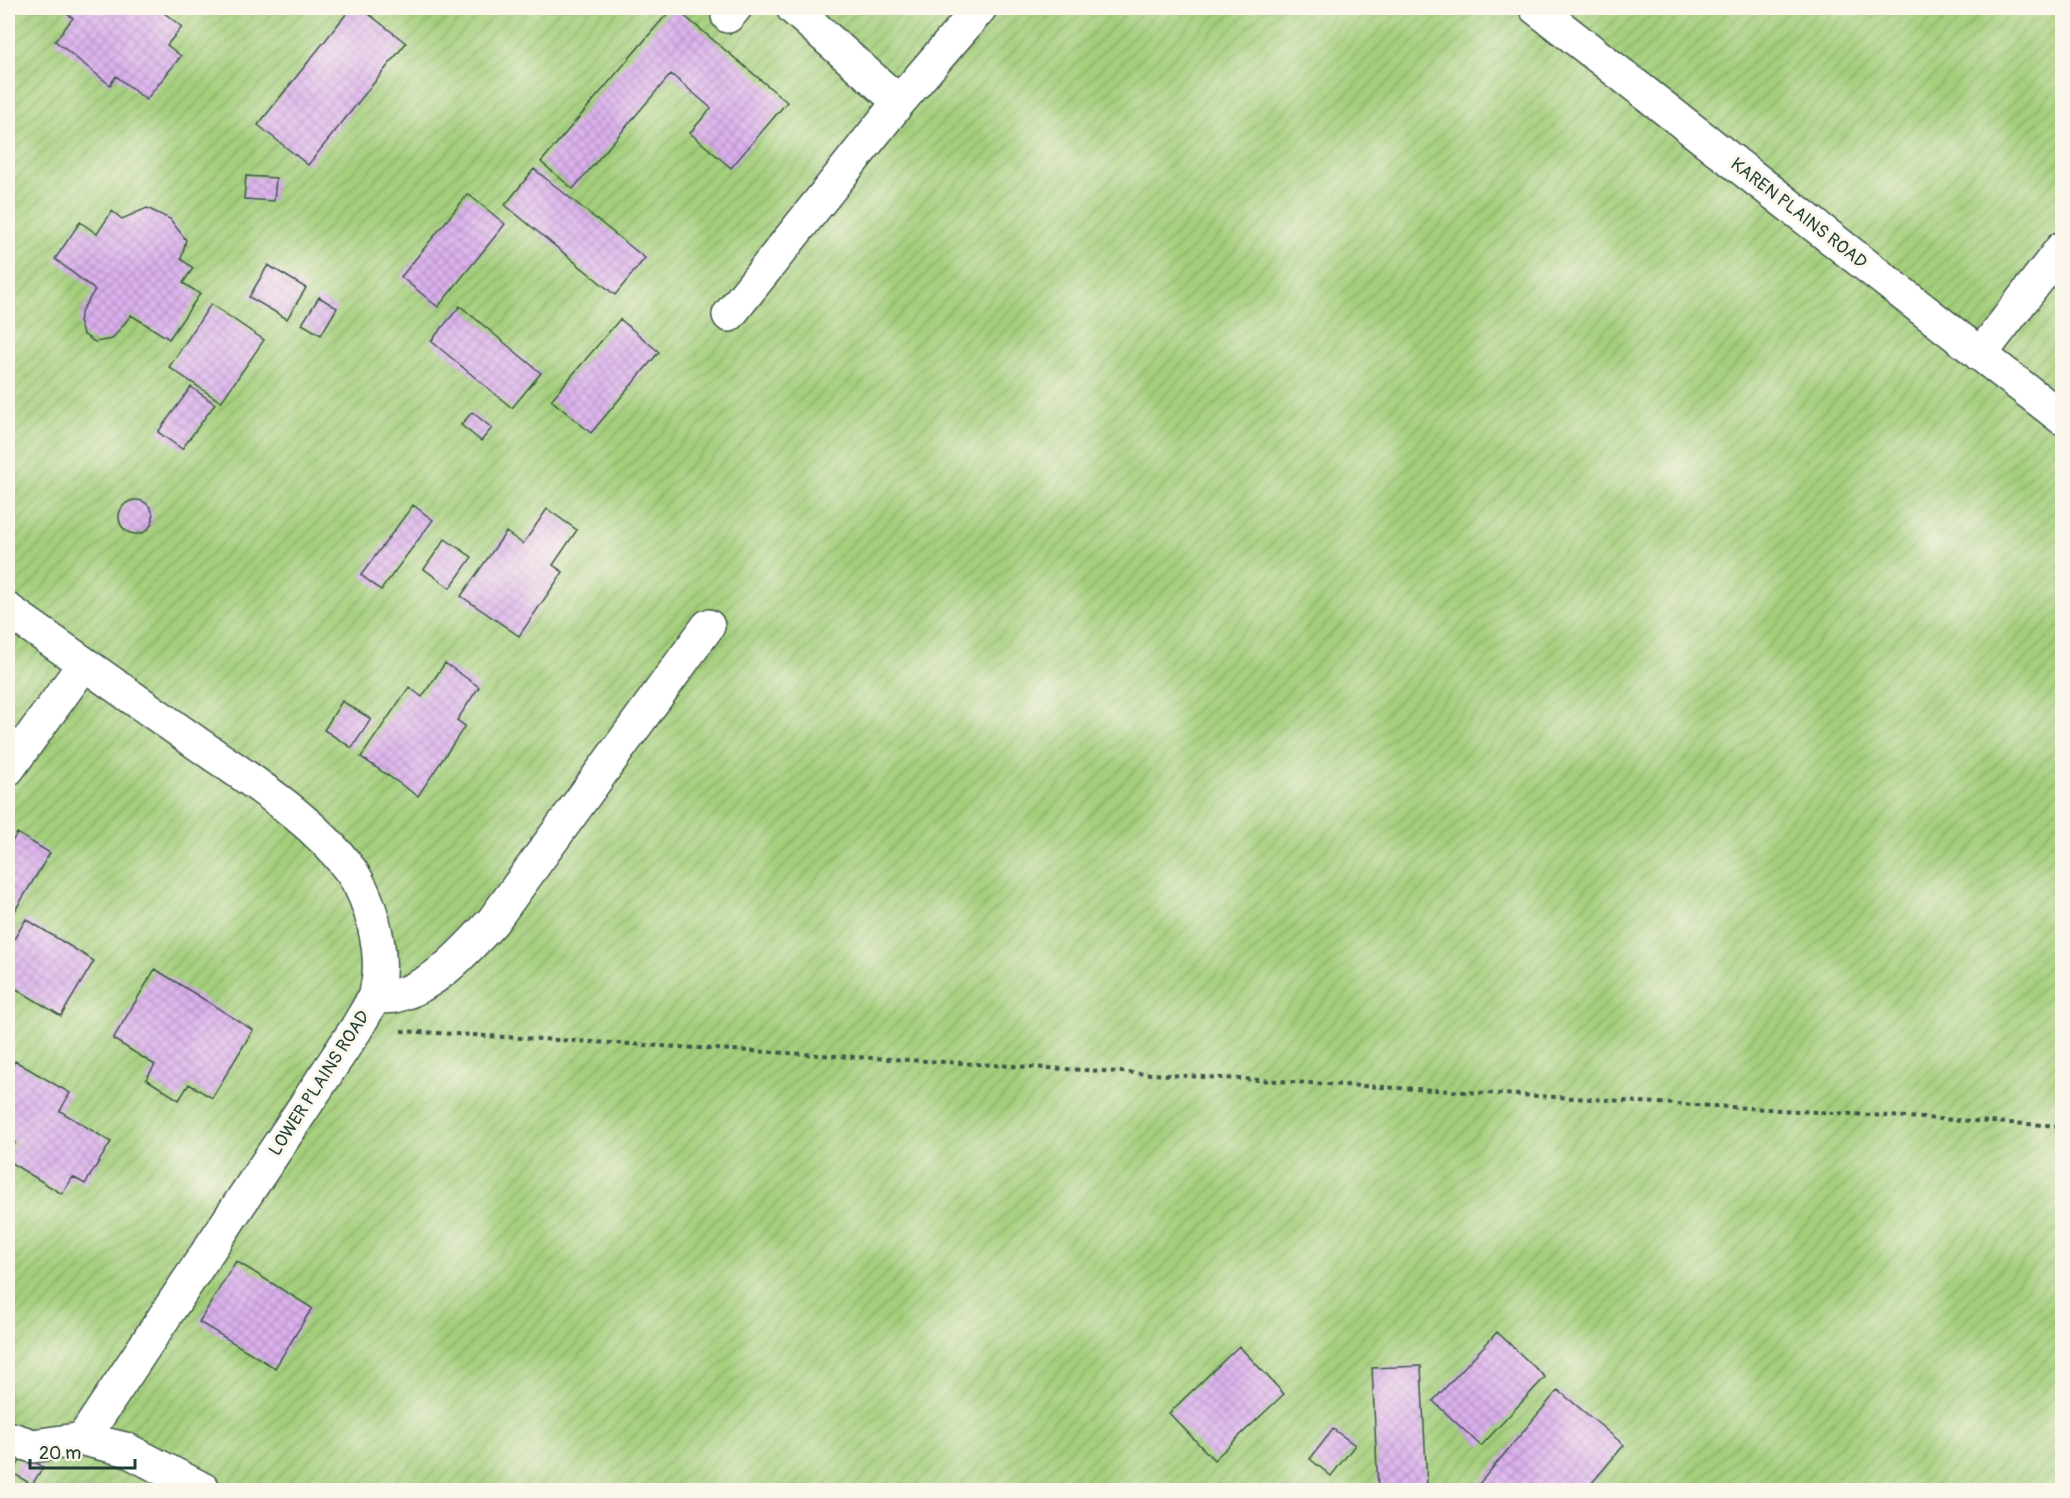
<svg xmlns="http://www.w3.org/2000/svg" width="2070" height="1498" viewBox="0 0 2070 1498" font-family="Pangolin,sans-serif">
  <style>
    .garden { fill: url(#garden-furrows); stroke: #628658; stroke-width: 1.5 }
    .building { fill: url(#building-cross-hatch) }
    .lines { fill: none; stroke-linecap: round; stroke-linejoin: round }
    .minor-casing { stroke: #3e564a; stroke-width: 36 }
    .path { stroke: #3e564a; stroke-width: 4; stroke-dasharray: 4.5 4.5; stroke-linecap: butt }
    .minor { stroke: #fff; stroke-width: 33 }
    .labels { text-anchor: middle; stroke-width: 6; stroke-linejoin: round; paint-order: stroke }
    .street-label { font-size: 18px; fill: #1f3d34; stroke: #fbf7ec }
  </style>
  <defs>
    <pattern id="garden-furrows" width="10" height="10" patternUnits="userSpaceOnUse" patternTransform="scale(1.5)"><rect width="10" height="10" fill="#a4cf7b"/><path d="M-1 1l2-2M0 10L10 0M9 11l2-2" fill="none" stroke="#85a966"/></pattern>
    <pattern id="building-cross-hatch" width="8" height="8" patternUnits="userSpaceOnUse" patternTransform="scale(1.5)"><rect width="8" height="8" fill="#dcb0ee"/><path d="M0 0l8 8M0 8l8-8" fill="none" stroke="#b290c2"/></pattern>
  </defs>
  <rect width="100%" height="100%" fill="#fbf7ec"/>
  <filter id="ink" filterUnits="userSpaceOnUse"><feTurbulence type="fractalNoise" baseFrequency=".0167" numOctaves="2"/><feDisplacementMap in="SourceGraphic" scale="12" xChannelSelector="R" yChannelSelector="G"/><feConvolveMatrix kernelMatrix="1 2 1 2 8 2 1 2 1" color-interpolation-filters="sRGB"/></filter>
  <filter id="wash" filterUnits="userSpaceOnUse"><feTurbulence type="fractalNoise" baseFrequency=".008" numOctaves="4" result="noise"/><feDisplacementMap in="SourceGraphic" scale="24" xChannelSelector="R" yChannelSelector="G"/><feGaussianBlur stdDeviation="1.35" result="paint"/><feColorMatrix in="noise" values="0 0 0 0 0 0 0 0 0 0 0 0 0 0 0 0 0 1.4 0 .05"/><feComposite in="paint" operator="in"/></filter>
  <g filter="url(#wash)">
    <rect width="100%" height="100%" fill="#f1e3c6"/>
    <path class="garden" d="M8 8H2062V1490H8Z"/>
    <g id="blocks">
      <path class="building" d="M72 8H158L182 27 167 45 181 56 146 100 116 76 110 85 55 41 73 18 67 14Z
        M351 8H361L406 43 308 165 258 125Z
        M672 8H675L787 102 731 168 690 133 711 108 671 74 573 189 541 162Z
        M534 169 645 258 615 295 505 205Z
        M246 176 276 178 274 201 244 199Z
        M468 194 505 224 438 307 401 277Z
        M147 208 170 219 186 240 181 259 193 268 183 283 200 294 169 339 131 315 112 339 95 342 83 334 79 321 82 310 95 290 55 259 80 222 97 234 112 211 122 219Z
        M268 265 306 288 287 319 249 297Z
        M319 297 337 308 321 335 302 324Z
        M211 304 264 340 221 402 169 367Z
        M460 306 541 373 512 408 431 341Z
        M620 319 659 352 591 433 551 400Z
        M191 387 215 404 182 449 158 432Z
        M472 412 492 428 481 441 461 425Z
        M119 517a17 17 0 1 1 34 0a17 17 0 1 1-34 0Z
        M413 505 433 520 381 590 361 575Z
        M547 509 577 530 553 565 563 572 519 636 461 596 506 532 523 544Z
        M445 539 472 557 450 588 424 569Z
        M445 663 479 687 457 720 465 726 418 796 361 757 409 687 422 697Z
        M342 701 371 719 352 748 324 730Z
        M17 833 50 853 8 922V849Z
        M26 919 94 961 61 1016 8 984V949Z
        M155 969 253 1030 212 1098 189 1084 179 1100 146 1079 155 1065 113 1039Z
        M15 1061 70 1093 60 1111 111 1142 85 1184 73 1177 62 1194 8 1161V1154L15 1143 8 1139V1074Z
        M236 1261 312 1308 275 1368 199 1322Z
        M1497 1332 1545 1377 1481 1446 1433 1401Z
        M1239 1346 1284 1394 1214 1460 1169 1413Z
        M1421 1366 1427 1486 1378 1488 1372 1368Z
        M1558 1390 1624 1445 1586 1490H1474Z
        M1333 1429 1355 1445 1331 1476 1310 1459Z
        M23 1455 43 1467 32 1485 13 1473Z"/>
    </g>
  </g>
  <g filter="url(#ink)">
    <use href="#blocks" fill-opacity="0" stroke="#3e564a" stroke-width="1.5"/>
    <g class="lines">
      <defs>
        <path id="minor" d="M793 8 899 102
          M1536 8 2062 418
          M728 16 735 8
          M729 315 899 102 980 8
          M1980 355 2062 248
          M8 610C72 655 137 701 201 746 254 783 313 819 351 871 372 901 388 962 374 997 369 1008 362 1018 356 1029L83 1439
          M8 769 84 664
          M374 997C382 996 391 998 398 995 437 984 466 950 493 921L708 626
          M8 1438 33 1446 83 1439 125 1449 204 1490"/>
      </defs>
      <use href="#minor" class="minor-casing"/>
      <path class="path" d="M401 1031 2062 1126"/>
      <use href="#minor" class="minor"/>
    </g>
  </g>
  <g class="labels">
    <g class="street-label">
      <text transform="translate(1799 213) rotate(38)" y="6">KAREN PLAINS ROAD</text>
      <text transform="translate(319 1083) rotate(-57)" y="6">LOWER PLAINS ROAD</text>
    </g>
  </g>
  <rect width="2070" height="1498" fill="none" stroke="#fbf7ec" stroke-width="30"/>
  <path d="M30 1459v9h105v-9" fill="none" stroke="#1f3d34" stroke-width="3"/>
  <text x="39" y="1459" font-size="18" fill="#1f3d34" stroke="#fbf7ec" stroke-width="4.5" paint-order="stroke">20 m</text>
</svg>
